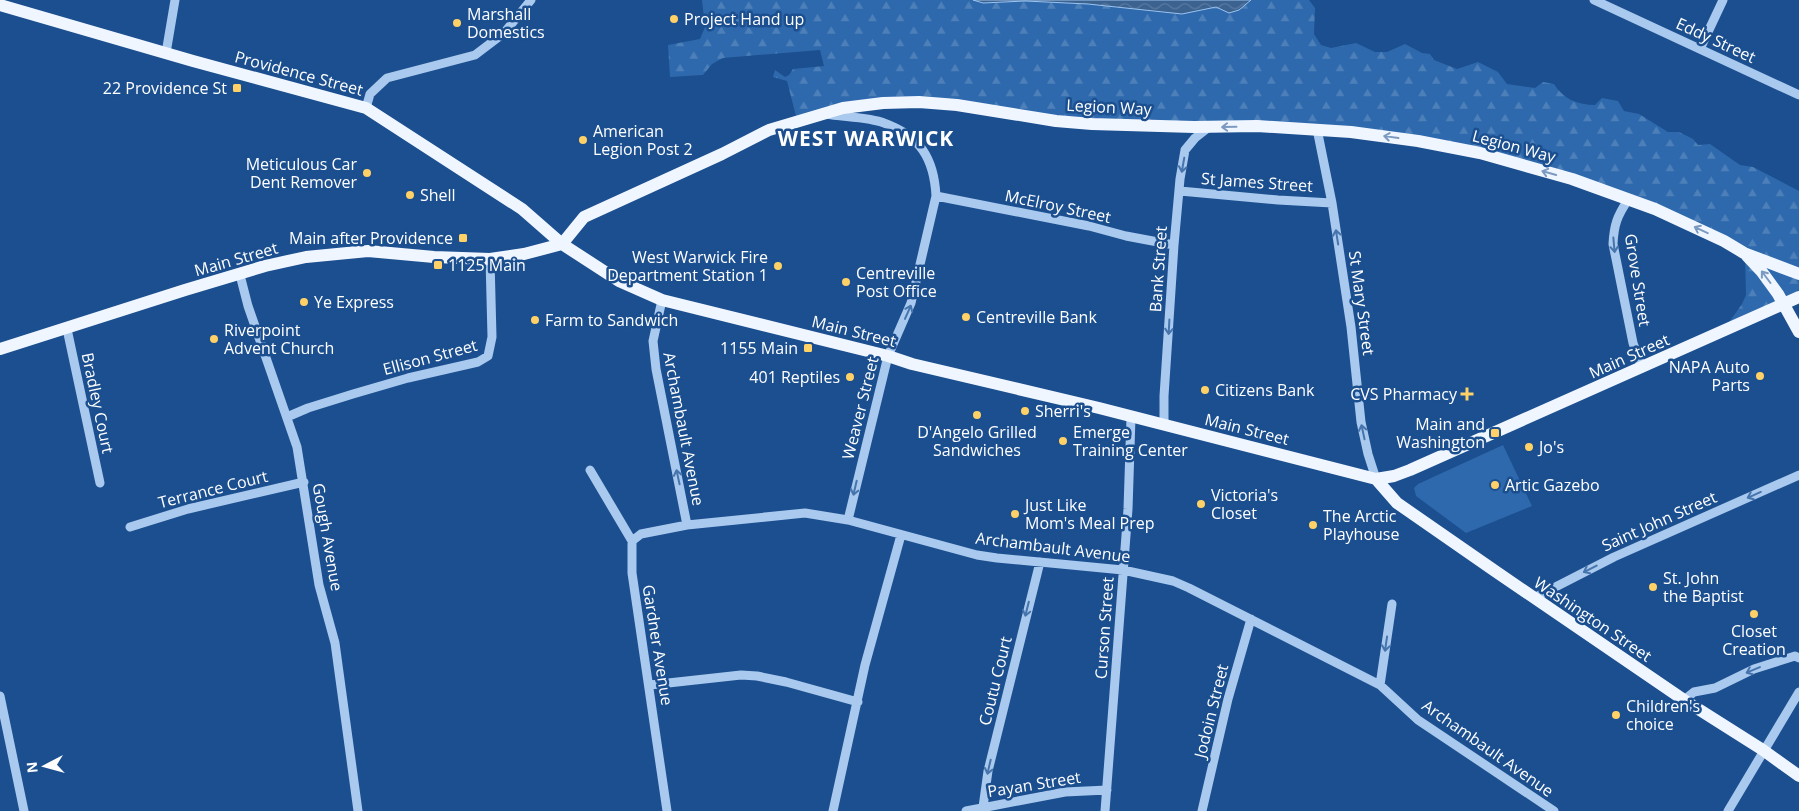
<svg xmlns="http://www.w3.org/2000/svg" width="1799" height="811" viewBox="0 0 1799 811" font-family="'Open Sans',sans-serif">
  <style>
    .green { fill: #2e69ad }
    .forest { fill: url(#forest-firs) }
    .water { fill: url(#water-waves); stroke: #9cc4f0 }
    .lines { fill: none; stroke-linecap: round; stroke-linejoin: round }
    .minor { stroke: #a9c9ee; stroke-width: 9 }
    .major { stroke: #f0f6ff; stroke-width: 12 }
    .oneway { stroke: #7b9ac1 }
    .oneway2 { stroke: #4674ac }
    .poi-dot { fill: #ffd166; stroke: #1b4f8f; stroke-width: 2 }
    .labels { text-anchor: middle; stroke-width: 5; stroke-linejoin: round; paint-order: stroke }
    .poi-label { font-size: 16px; fill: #fff; stroke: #1b4f8f; text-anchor: start }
    .street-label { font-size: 16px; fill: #fff; stroke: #1b4f8f }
    .district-label { font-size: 21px; font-weight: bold; letter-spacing: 1px; fill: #fff; stroke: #1b4f8f }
  </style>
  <defs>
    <pattern id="forest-firs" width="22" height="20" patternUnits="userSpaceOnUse" patternTransform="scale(1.25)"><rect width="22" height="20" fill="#2e69ad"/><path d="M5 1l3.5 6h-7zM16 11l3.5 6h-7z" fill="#4d80b9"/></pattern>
    <pattern id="water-waves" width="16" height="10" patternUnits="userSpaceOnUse" patternTransform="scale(1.25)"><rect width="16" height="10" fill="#3c6290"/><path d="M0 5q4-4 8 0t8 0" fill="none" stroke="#597aa1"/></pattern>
  </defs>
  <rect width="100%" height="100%" fill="#1b4f8f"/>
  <path class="green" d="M1503 445 1532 506 1466 533 1416 496 1414 488 1418 484Z"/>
  <path class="forest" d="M702 0H973L983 3 1025 1 1088 4 1182 14 1216 7 1239 10 1251 0H1309L1315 8 1314 34 1321 45 1331 48 1356 43 1375 52H1387L1405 44 1422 53 1430 54 1434 60 1457 69 1478 62 1498 72 1507 84 1535 88 1543 82 1554 84C1563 99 1578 105 1595 105L1602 98 1618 101 1624 111 1639 114 1668 132H1679L1693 139 1698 145 1710 144 1740 165 1753 167 1799 191V296L1725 328 1742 304 1746 295 1745 256 1660 211 1487 154 1360 132 1082 123 919 101 797 120 787 81 773 77 775 70 785 77 789 75 793 69 824 66 820 50 723 58 712 64 703 75 670 77 668 45 700 39 705 27Z"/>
  <path class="water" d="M973 0H1251L1239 10 1229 13 1216 7 1182 14 1088 4 1025 1 983 3Z"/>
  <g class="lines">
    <path class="minor" d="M1594 0 1799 95
      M1700 49 1723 0
      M166 53 175 0
      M366 108 370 94 387 78 475 55 504 33 531 0
      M826 114C842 117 869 117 884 123 920 136 934 158 936 196L911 303 888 356 848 520
      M1317 129 1332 203 1351 327 1361 422 1368 454 1376 479
      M1180 191 1278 200 1332 203
      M936 196 1089 226 1126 236 1174 245
      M1628 200C1617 216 1614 225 1613 244L1633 343 1642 368
      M240 275 248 306 297 447 319 585 335 643 358 811
      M662 300 653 341 656 369 687 525
      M67 329 100 483
      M287 417 308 408 353 394 408 378 478 362 488 356 492 337 490 259
      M1164 425V396L1174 245 1180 179 1185 150 1195 138 1209 127
      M590 470 632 541
      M130 527 188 509 304 482
      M1534 598 1614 557 1799 475
      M650 685 741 675 757 676 786 682 858 702
      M1380 685 1392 604
      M0 696 24 811
      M1684 700 1694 692 1715 688 1754 669 1795 656 1799 658
      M983 807 988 771 1040 562
      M667 811 632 573V541L641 534 687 525 805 513 848 520 977 555 997 558 1123 570 1173 581 1189 588 1380 685 1418 720 1554 811
      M833 811 865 665 901 535
      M966 811 1065 792 1107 790
      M1105 811 1128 509 1131 417
      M1202 811 1228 699 1251 619
      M1728 811 1799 692"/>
    <path class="major" d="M0 5 193 61 366 108 522 209 562 244 619 281 662 300 888 356 912 364 1099 408 1376 479 1394 476 1410 470 1799 297
      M1747 256 1762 272 1778 294 1799 332
      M0 349 185 290 265 266 306 257 368 251 434 257 490 259 524 254 562 244 584 217 722 154 769 130 843 108 883 103 919 102 957 105 1056 121 1092 124 1194 127 1257 126 1351 132 1418 141 1480 153 1572 179 1655 209 1724 241 1744 253 1799 274
      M1376 479 1397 503 1495 571 1684 700 1763 750 1799 776"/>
  </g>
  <defs><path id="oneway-shaft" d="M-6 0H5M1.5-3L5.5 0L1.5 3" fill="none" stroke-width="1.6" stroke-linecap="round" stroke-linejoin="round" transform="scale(1.25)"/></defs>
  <g class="oneway">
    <use href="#oneway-shaft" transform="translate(1229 127) rotate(179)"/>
    <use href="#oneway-shaft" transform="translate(1391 137) rotate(-172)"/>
    <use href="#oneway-shaft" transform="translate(1549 173) rotate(-164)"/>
    <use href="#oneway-shaft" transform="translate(1701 230) rotate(-155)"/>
    <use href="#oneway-shaft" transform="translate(1766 277) rotate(-127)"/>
  </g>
  <g class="oneway2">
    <use href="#oneway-shaft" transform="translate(1183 165) rotate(100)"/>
    <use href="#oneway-shaft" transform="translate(1337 237) rotate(-99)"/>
    <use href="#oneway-shaft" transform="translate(1614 245) rotate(85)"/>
    <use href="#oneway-shaft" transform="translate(908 312) rotate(-66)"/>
    <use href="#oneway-shaft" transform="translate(1169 327) rotate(93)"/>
    <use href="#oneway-shaft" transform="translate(1363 432) rotate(-102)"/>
    <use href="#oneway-shaft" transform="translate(678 477) rotate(-102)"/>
    <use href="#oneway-shaft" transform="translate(855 488) rotate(103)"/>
    <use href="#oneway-shaft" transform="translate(1754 495) rotate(156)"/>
    <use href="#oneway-shaft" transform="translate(1590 569) rotate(153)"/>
    <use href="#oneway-shaft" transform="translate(1027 609) rotate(104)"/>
    <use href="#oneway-shaft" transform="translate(1386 644) rotate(98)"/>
    <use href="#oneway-shaft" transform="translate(1753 670) rotate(157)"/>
    <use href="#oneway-shaft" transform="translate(989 767) rotate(103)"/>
  </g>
  <g class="poi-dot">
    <circle cx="674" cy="19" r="5"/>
    <circle cx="457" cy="23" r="5"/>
    <rect x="232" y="83" width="10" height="10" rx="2.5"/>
    <circle cx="583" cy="140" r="5"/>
    <circle cx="367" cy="173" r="5"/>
    <circle cx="410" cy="195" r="5"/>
    <rect x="458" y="233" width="10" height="10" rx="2.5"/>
    <rect x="433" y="260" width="10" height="10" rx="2.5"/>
    <circle cx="778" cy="266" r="5"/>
    <circle cx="846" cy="282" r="5"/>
    <circle cx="304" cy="302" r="5"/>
    <circle cx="966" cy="317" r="5"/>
    <circle cx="535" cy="320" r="5"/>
    <circle cx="214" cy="339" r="5"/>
    <rect x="803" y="343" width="10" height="10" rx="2.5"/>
    <circle cx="1760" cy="376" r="5"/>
    <circle cx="850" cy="377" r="5"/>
    <circle cx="1205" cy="390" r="5"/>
    <path d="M1464.5 386.5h5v5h5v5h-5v5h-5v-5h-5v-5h5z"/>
    <circle cx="1025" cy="411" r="5"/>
    <circle cx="977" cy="415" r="5"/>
    <rect x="1490" y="428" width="10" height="10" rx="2.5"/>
    <circle cx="1063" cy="441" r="5"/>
    <circle cx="1529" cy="447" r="5"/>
    <circle cx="1495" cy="485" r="5"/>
    <circle cx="1201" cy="504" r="5"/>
    <circle cx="1015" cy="514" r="5"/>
    <circle cx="1313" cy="525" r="5"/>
    <circle cx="1653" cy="587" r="5"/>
    <circle cx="1754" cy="614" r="5"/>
    <circle cx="1616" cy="715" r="5"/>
  </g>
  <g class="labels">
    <g class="poi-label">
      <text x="467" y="20">Marshall<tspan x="467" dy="18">Domestics</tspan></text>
      <text x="684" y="25">Project Hand up</text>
      <text x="227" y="94" text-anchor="end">22 Providence St</text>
      <text x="593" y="137">American<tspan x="593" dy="18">Legion Post 2</tspan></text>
      <text x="357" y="170" text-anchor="end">Meticulous Car<tspan x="357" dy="18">Dent Remover</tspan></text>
      <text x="420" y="201">Shell</text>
      <text x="453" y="244" text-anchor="end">Main after Providence</text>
      <text x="768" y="263" text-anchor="end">West Warwick Fire<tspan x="768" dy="18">Department Station 1</tspan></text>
      <text x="448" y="271">1125 Main</text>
      <text x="856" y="279">Centreville<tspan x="856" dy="18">Post Office</tspan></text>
      <text x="314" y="308">Ye Express</text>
      <text x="976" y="323">Centreville Bank</text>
      <text x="545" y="326">Farm to Sandwich</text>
      <text x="224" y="336">Riverpoint<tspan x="224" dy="18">Advent Church</tspan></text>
      <text x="798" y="354" text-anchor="end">1155 Main</text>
      <text x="1750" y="373" text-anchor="end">NAPA Auto<tspan x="1750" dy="18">Parts</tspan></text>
      <text x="840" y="383" text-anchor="end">401 Reptiles</text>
      <text x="1215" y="396">Citizens Bank</text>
      <text x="1457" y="400" text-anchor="end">CVS Pharmacy</text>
      <text x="1035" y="417">Sherri's</text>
      <text x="1485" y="430" text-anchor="end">Main and<tspan x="1485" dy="18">Washington</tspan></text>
      <text x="977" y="438" text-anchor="middle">D'Angelo Grilled<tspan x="977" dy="18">Sandwiches</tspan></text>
      <text x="1073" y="438">Emerge<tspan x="1073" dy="18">Training Center</tspan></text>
      <text x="1539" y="453">Jo's</text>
      <text x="1505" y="491">Artic Gazebo</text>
      <text x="1211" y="501">Victoria's<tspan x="1211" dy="18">Closet</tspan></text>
      <text x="1025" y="511">Just Like<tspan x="1025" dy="18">Mom's Meal Prep</tspan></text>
      <text x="1323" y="522">The Arctic<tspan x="1323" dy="18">Playhouse</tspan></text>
      <text x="1663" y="584">St. John<tspan x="1663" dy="18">the Baptist</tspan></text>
      <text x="1754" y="637" text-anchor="middle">Closet<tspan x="1754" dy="18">Creation</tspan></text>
      <text x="1626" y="712">Children's<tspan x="1626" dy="18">choice</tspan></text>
    </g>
    <g class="street-label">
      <text transform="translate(1716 40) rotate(25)" y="6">Eddy Street</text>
      <text transform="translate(299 73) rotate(15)" y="6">Providence Street</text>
      <text transform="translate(1109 107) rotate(3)" y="6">Legion Way</text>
      <text transform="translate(1514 146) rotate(15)" y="6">Legion Way</text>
      <text transform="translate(1257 182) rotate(4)" y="6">St James Street</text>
      <text transform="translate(1058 206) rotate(12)" y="6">McElroy Street</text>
      <text transform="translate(236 259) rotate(-16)" y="6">Main Street</text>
      <text transform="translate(1158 269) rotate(-86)" y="6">Bank Street</text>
      <text transform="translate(1638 280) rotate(81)" y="6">Grove Street</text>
      <text transform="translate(1362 303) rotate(82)" y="6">St Mary Street</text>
      <text transform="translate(854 331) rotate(14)" y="6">Main Street</text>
      <text transform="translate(1629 356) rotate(-24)" y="6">Main Street</text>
      <text transform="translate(430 357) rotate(-15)" y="6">Ellison Street</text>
      <text transform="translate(98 403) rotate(78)" y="6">Bradley Court</text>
      <text transform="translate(860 408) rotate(-76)" y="6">Weaver Street</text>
      <text transform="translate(684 429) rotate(79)" y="6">Archambault Avenue</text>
      <text transform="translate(1247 429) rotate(14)" y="6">Main Street</text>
      <text transform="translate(213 489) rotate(-14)" y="6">Terrance Court</text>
      <text transform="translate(1659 521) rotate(-24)" y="6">Saint John Street</text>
      <text transform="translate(328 537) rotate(80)" y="6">Gough Avenue</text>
      <text transform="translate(1053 547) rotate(7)" y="6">Archambault Avenue</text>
      <text transform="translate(1593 619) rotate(34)" y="6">Washington Street</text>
      <text transform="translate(1104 628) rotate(-86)" y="6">Curson Street</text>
      <text transform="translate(658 645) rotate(81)" y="6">Gardner Avenue</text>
      <text transform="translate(995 681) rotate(-76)" y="6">Coutu Court</text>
      <text transform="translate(1211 711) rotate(-76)" y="6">Jodoin Street</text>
      <text transform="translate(1488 748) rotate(35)" y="6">Archambault Avenue</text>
      <text transform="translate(1034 784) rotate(-9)" y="6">Payan Street</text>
    </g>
    <g class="district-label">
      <text x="866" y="146">WEST WARWICK</text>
    </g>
  </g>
  <g transform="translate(45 766) rotate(264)" stroke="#1b4f8f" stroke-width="4" paint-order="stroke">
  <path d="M0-4L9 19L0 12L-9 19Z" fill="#ffffff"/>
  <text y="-8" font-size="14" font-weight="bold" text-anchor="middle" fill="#ffffff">N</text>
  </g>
</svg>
